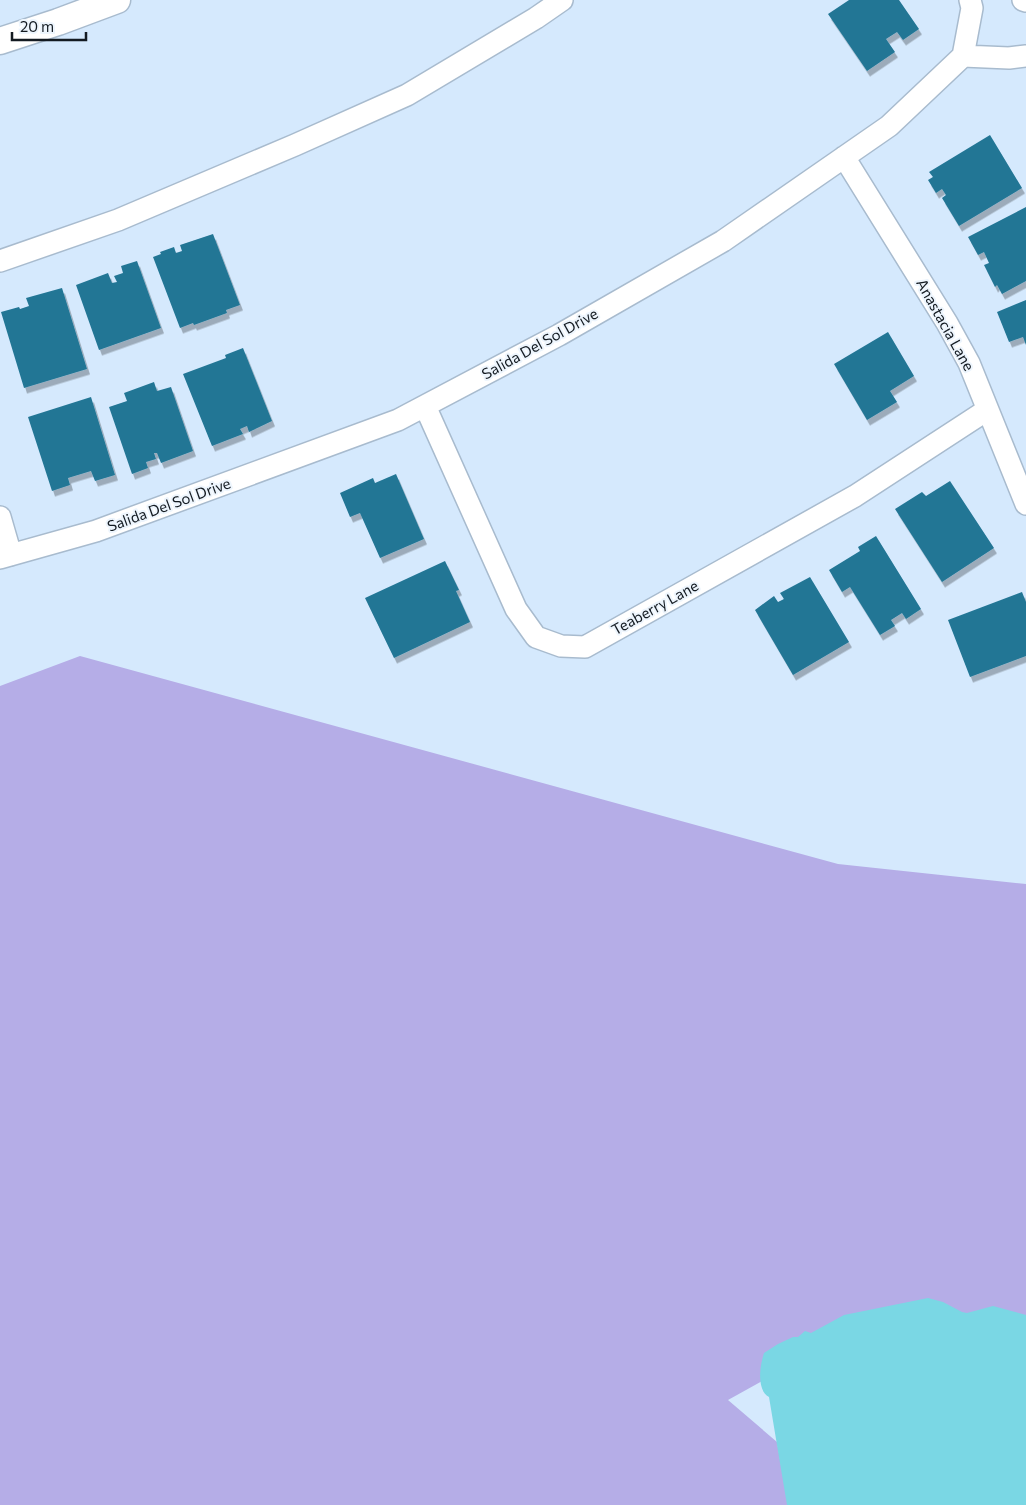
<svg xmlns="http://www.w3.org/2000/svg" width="1026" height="1505" viewBox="0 0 1026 1505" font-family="Commissioner,sans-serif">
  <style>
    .green { fill: #b5ade7 }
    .water { fill: #7ad7e4 }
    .building { fill: #237695; filter: url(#shadow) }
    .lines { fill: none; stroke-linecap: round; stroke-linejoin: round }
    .minor-casing { stroke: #a8bbce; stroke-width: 24 }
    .tertiary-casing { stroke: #a8bbce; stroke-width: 29 }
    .minor { stroke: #fff; stroke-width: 21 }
    .tertiary { stroke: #fff; stroke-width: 26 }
    .labels { text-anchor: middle; stroke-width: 4; stroke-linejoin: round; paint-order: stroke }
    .street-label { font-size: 15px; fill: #131a21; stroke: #edf5fd }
  </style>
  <defs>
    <filter id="shadow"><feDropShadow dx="3" dy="5.5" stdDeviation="0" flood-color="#0004"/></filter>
  </defs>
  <rect width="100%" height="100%" fill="#d5e9fd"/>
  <path class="green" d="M80 656 838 864 1026 884V1322L766 1379 728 1400 777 1442 788 1505H0V686Z"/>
  <path class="water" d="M928 1298 943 1302 962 1312 967 1313 993 1306 1026 1315V1505H787L769 1397C756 1390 760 1365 764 1353L778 1344 793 1337H798L805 1331 811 1333 844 1315Z"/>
  <path class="building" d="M849 0H899L919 29 903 40 897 32 886 39 895 52 867 71 828 14Z
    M990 135 1022 188 959 226 942 198 946 195 942 189 936 193 928 180 933 177 929 172Z
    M1026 207V281L1002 294 997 285 995 287 984 265 989 263 984 252 978 255 968 237Z
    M213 234 240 305 226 310 227 313 194 325 193 323 180 328 153 257 161 254 160 252 174 247 176 253 182 251 180 245Z
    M137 261 161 328 99 350 76 285 108 273 112 283 117 282 114 276 123 273 121 266Z
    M62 288 87 369 24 388 1 312 19 307 20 309 29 306 26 298Z
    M1026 300V345L1023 337 1009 342 997 312Z
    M888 332 914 376 890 391 897 402 867 420 834 364Z
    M243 348 272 421 249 432 247 426 240 429 243 434 212 446 183 374 226 358 225 355Z
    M154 382 157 391 171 387 193 451 161 463 157 453H154L156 459 146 462 148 468 132 474 109 407 127 401 124 393Z
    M91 397 115 475 95 481 91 471 68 478 70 485 52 491 28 417Z
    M396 474 424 539 380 558 360 513 350 517 340 493 373 478 375 483Z
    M950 481 994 548 942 582 895 509 922 492 926 496Z
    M876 536 921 609 906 619 902 613 891 620 895 626 880 635 850 587 842 592 829 570 860 551 858 547Z
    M445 561 459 590 456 591 470 622 394 658 365 598Z
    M810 577 849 642 793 675 755 610 774 596 778 602 784 599 780 593Z
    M1022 592 1026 602V656L970 677 948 620Z"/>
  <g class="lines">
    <defs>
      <path id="minor" d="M1023 0 1026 1
        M963 56 1009 58 1026 56
        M844 157 947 323 969 363 1026 504
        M0 261 118 220 295 145 407 95 536 18 562 0
        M425 406 516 609 536 637 561 646 585 647 855 496 987 410
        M0 517 11 555
        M0 558 96 531 398 420 559 335 723 241 889 126 963 56 972 8 970 0"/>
      <path id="tertiary" d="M0 41 58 22 117 0"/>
    </defs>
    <use href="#minor" class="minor-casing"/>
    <use href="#tertiary" class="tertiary-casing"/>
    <use href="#minor" class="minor"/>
    <use href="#tertiary" class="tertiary"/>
  </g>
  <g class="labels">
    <g class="street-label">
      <text transform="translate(945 325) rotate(61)" y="5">Anastacia Lane</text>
      <text transform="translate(540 344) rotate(-29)" y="5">Salida Del Sol Drive</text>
      <text transform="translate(169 505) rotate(-20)" y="5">Salida Del Sol Drive</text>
      <text transform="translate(655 608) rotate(-29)" y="5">Teaberry Lane</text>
    </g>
  </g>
  <path d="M12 32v8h74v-8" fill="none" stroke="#131a21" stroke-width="2.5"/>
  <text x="20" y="32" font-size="15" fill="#131a21" stroke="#edf5fd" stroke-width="4" paint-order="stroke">20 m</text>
</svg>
